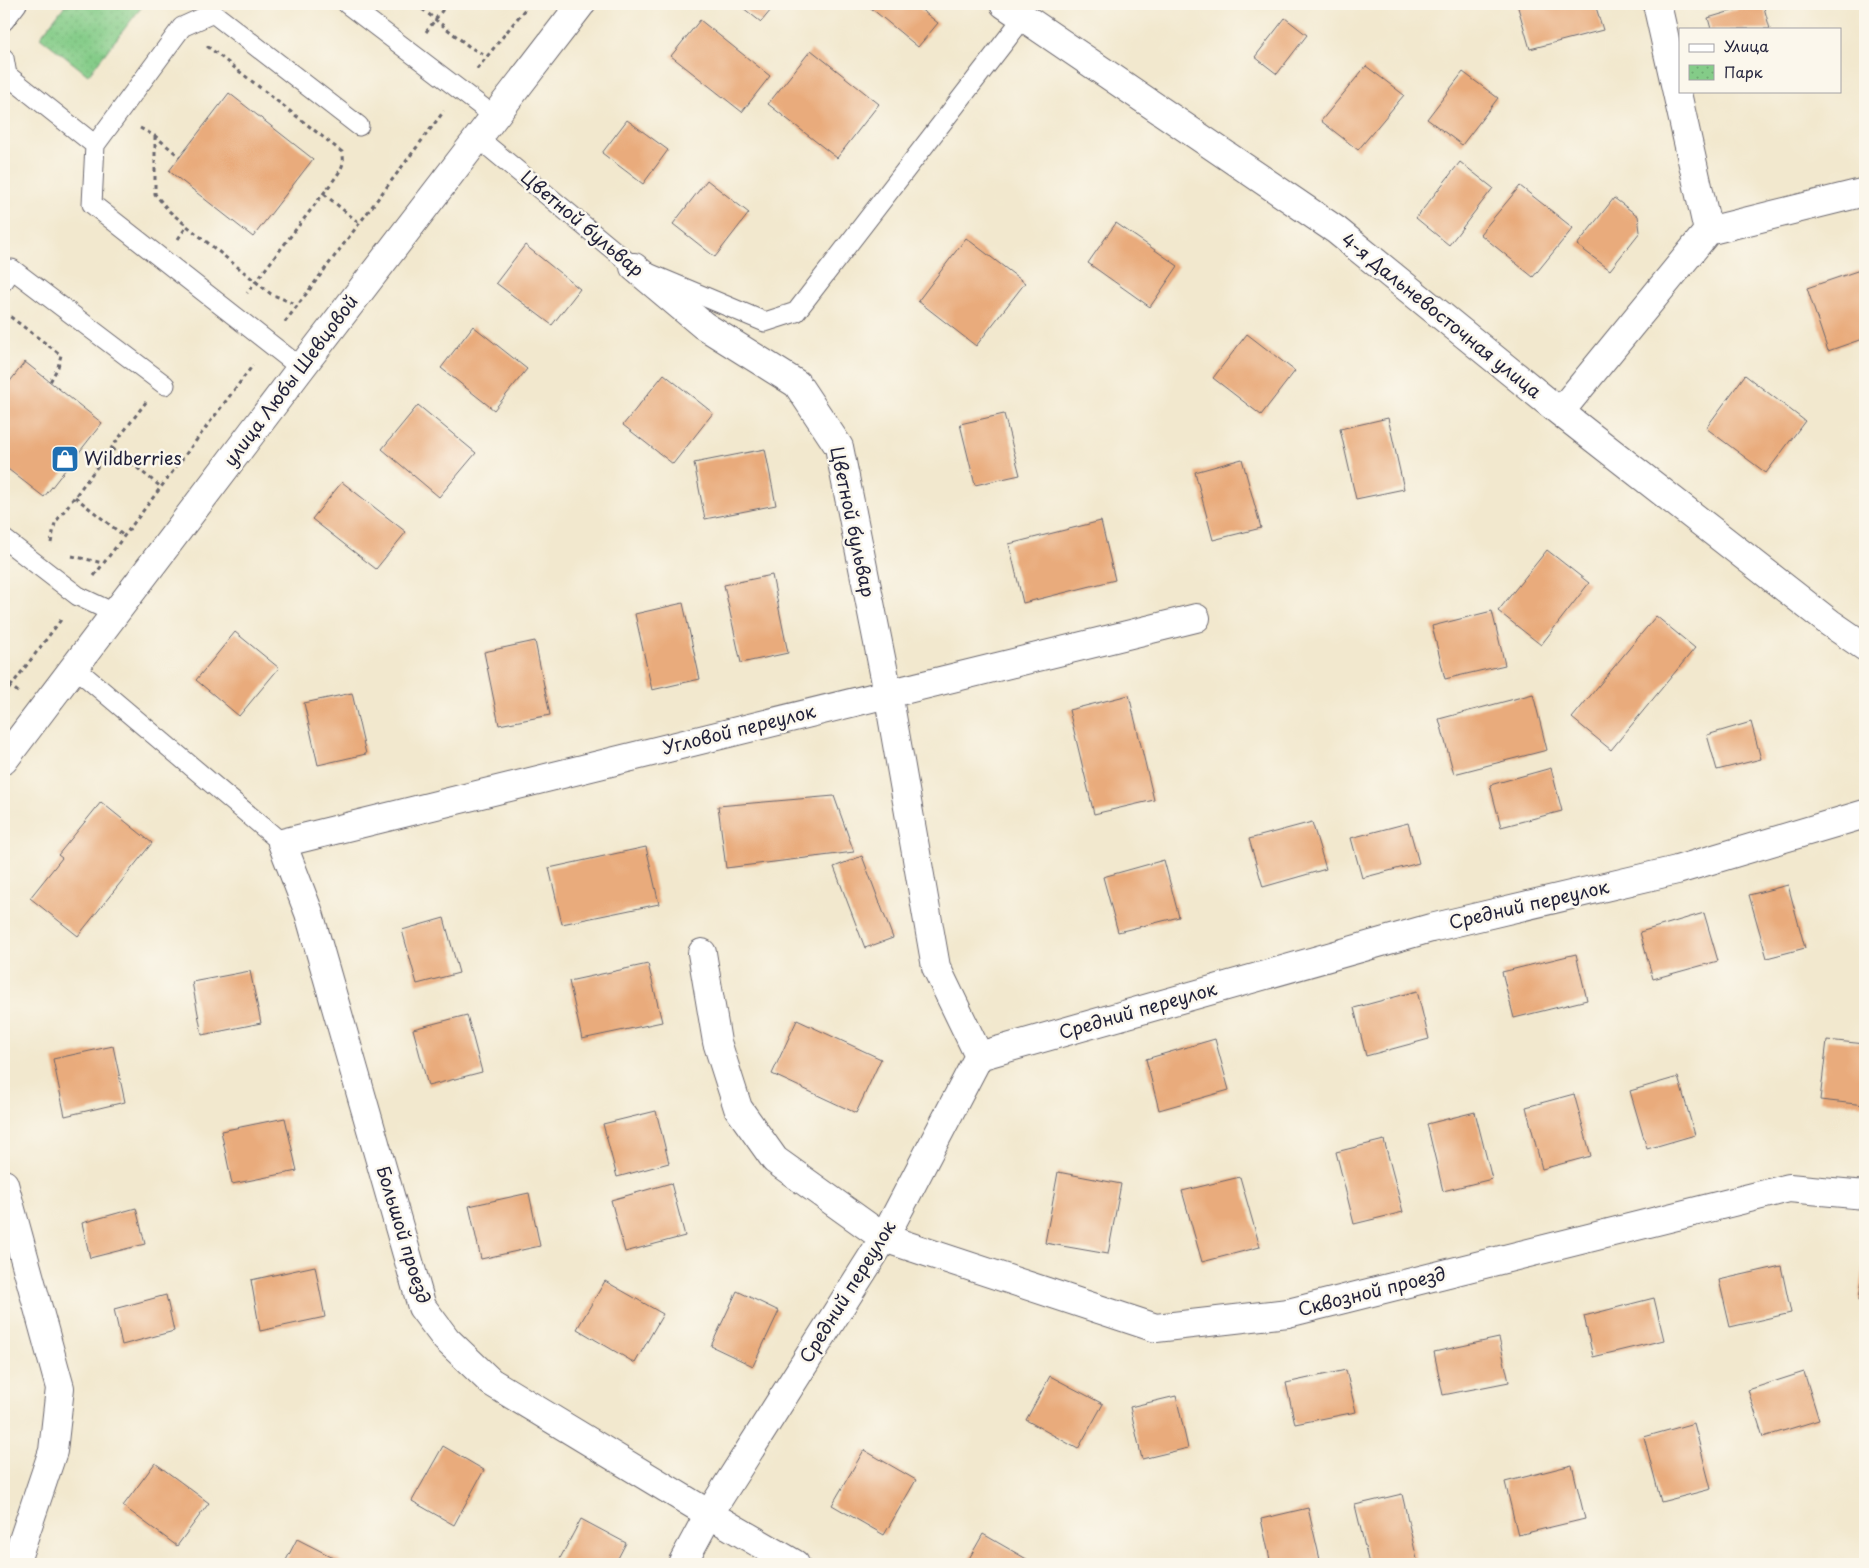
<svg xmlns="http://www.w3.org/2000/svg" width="1869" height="1568" viewBox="0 0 1869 1568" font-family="'Playpen Sans',sans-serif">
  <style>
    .park { fill: url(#park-dots); stroke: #537762 }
    .building { fill: #e9ab7c }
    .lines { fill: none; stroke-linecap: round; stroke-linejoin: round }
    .service-casing { stroke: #6b676e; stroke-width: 21 }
    .minor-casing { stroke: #6b676e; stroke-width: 30 }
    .tertiary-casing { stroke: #6b676e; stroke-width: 30 }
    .path { stroke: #6b676e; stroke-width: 3; stroke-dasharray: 4 4; stroke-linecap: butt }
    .service { stroke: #fff; stroke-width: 19 }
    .minor { stroke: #fff; stroke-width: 28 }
    .tertiary { stroke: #fff; stroke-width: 28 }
    .labels { text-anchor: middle; stroke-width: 5; stroke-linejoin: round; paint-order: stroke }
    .street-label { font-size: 18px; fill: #22223b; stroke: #fbf7ec }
    .poi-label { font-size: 18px; fill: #22223b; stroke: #fbf7ec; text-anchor: start }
  </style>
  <defs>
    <pattern id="park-dots" width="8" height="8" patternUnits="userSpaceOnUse" patternTransform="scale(1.25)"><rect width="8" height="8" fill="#84cc88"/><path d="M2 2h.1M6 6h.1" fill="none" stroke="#72af76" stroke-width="1.8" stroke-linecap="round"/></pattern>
  </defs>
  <rect width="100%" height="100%" fill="#fbf7ec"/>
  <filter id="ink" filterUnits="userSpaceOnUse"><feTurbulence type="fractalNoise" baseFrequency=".02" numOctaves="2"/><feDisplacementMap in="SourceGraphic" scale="10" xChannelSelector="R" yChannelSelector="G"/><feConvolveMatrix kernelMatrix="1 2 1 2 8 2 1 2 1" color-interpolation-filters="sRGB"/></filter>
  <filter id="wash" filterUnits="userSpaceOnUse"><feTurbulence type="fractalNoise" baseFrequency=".0096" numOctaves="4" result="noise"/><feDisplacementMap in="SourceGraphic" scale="20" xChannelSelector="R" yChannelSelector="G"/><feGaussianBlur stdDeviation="1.12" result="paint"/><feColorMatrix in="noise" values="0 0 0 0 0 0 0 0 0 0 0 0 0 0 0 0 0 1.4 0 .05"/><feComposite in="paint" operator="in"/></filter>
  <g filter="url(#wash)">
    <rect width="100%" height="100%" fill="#f2e8ce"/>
    <path class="park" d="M66 4H144L88 75 40 37Z"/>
    <g id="blocks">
      <path class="building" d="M738 4H776L761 22Z
        M866 4H914L938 23 918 47Z
        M1517 4H1595L1603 30 1530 49Z
        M1755 4H1763L1770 29H1711L1708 18Z
        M1285 18 1307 35 1277 74 1255 57Z
        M700 20 770 76 742 112 671 56Z
        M811 50 879 104 837 158 768 104Z
        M1366 66 1404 95 1358 150 1321 121Z
        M1463 72 1498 98 1462 145 1427 119Z
        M229 93 313 159 253 237 169 171Z
        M627 120 668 150 643 184 602 153Z
        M1460 162 1493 188 1449 245 1416 218Z
        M707 180 749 213 715 257 673 224Z
        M1520 186 1573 228 1533 277 1480 234Z
        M1614 198 1638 216 1640 232 1610 270 1577 245Z
        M1116 223 1178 266 1150 307 1088 263Z
        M966 238 1025 283 976 346 918 301Z
        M525 245 580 289 552 325 496 283Z
        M1860 270 1865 285V338L1828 351 1807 288Z
        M473 326 527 369 494 410 441 368Z
        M1247 334 1295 371 1261 415 1213 378Z
        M25 362 102 423 44 497 4 466V389Z
        M664 374 713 413 673 464 623 425Z
        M1745 375 1805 421 1766 473 1706 428Z
        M418 405 476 453 439 497 382 449Z
        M1004 414 1020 475 975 485 960 424Z
        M1388 418 1404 489 1356 499 1340 429Z
        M765 449 776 505 705 519 694 463Z
        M1242 459 1261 528 1213 540 1195 472Z
        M342 482 406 532 376 569 312 519Z
        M1101 521 1115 580 1023 603 1009 544Z
        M1547 550 1589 583 1541 645 1498 611Z
        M772 575 788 653 741 663 724 585Z
        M683 603 700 679 652 690 635 614Z
        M1492 611 1505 665 1445 679 1432 626Z
        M1656 616 1695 648 1611 750 1572 718Z
        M235 632 279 668 239 716 196 680Z
        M535 641 550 715 499 725 484 652Z
        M352 693 366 754 318 765 304 703Z
        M1533 694 1547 750 1454 774 1439 719Z
        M1129 695 1154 800 1094 814 1069 710Z
        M1751 722 1761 759 1717 770 1707 735Z
        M1551 768 1562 811 1501 827 1490 785Z
        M834 796 854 852 726 868 718 806Z
        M101 802 152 843 78 936 30 898 62 858 58 855Z
        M1312 822 1326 869 1263 887 1249 839Z
        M1408 823 1419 863 1362 878 1351 838Z
        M646 847 659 904 562 924 549 868Z
        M862 856 893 938 865 948 834 867Z
        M1164 860 1179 917 1118 932 1103 877Z
        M1788 885 1805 948 1767 958 1749 895Z
        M1704 913 1718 961 1653 979 1640 932Z
        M444 918 459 973 417 984 402 930Z
        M1576 954 1587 1000 1514 1018 1502 972Z
        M648 964 662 1022 582 1039 569 981Z
        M250 971 261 1023 202 1035 192 982Z
        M1417 991 1429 1039 1366 1056 1354 1008Z
        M467 1015 482 1072 428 1086 413 1029Z
        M797 1020 881 1059 856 1113 772 1074Z
        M1215 1039 1229 1090 1159 1110 1146 1059Z
        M1827 1040 1865 1044V1105L1820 1100Z
        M113 1046 125 1102 65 1116 53 1059Z
        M1678 1077 1695 1135 1647 1149 1630 1091Z
        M1574 1094 1591 1156 1542 1169 1526 1107Z
        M656 1111 669 1163 617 1177 603 1124Z
        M1475 1112 1492 1179 1443 1191 1427 1124Z
        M285 1118 297 1171 232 1184 221 1131Z
        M1384 1140 1403 1212 1354 1224 1336 1152Z
        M1058 1172 1121 1184 1108 1254 1045 1243Z
        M1240 1177 1260 1247 1202 1262 1182 1191Z
        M671 1183 685 1236 625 1252 611 1200Z
        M529 1193 540 1246 481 1259 469 1206Z
        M136 1208 145 1244 90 1258 82 1223Z
        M1864 1265H1865V1301L1859 1300Z
        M315 1266 325 1317 260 1331 251 1280Z
        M1781 1266 1791 1313 1730 1327 1719 1280Z
        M605 1281 663 1314 635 1363 577 1329Z
        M737 1291 779 1311 753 1366 711 1346Z
        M166 1295 174 1331 122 1345 114 1309Z
        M1654 1298 1664 1340 1593 1357 1584 1316Z
        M1499 1338 1509 1382 1443 1395 1434 1352Z
        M1346 1370 1356 1412 1295 1424 1286 1383Z
        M1804 1372 1819 1420 1763 1437 1748 1390Z
        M1050 1376 1103 1404 1078 1449 1026 1420Z
        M1176 1396 1188 1448 1142 1459 1130 1407Z
        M1694 1423 1711 1489 1661 1502 1644 1437Z
        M443 1446 484 1470 454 1525 412 1501Z
        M864 1450 916 1480 884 1535 832 1505Z
        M155 1463 209 1503 177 1546 123 1506Z
        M1572 1465 1585 1519 1518 1535 1505 1482Z
        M1402 1494 1418 1564H1369L1355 1505Z
        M1308 1508 1321 1564H1271L1261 1519Z
        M581 1519 626 1543 615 1564H557Z
        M983 1534 1030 1561 1029 1564H966Z
        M297 1539 346 1564H284Z"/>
    </g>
  </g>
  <g filter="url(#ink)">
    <use href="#blocks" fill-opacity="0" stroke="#6b676e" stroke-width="1"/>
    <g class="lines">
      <defs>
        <path id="service" d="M347 4 494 116 478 138 634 267 765 322 796 312 1023 18
          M4 21 17 4
          M4 58 7 75 95 145
          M4 281 12 269 165 385
          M301 368 92 204 95 145 182 27 213 13 359 126
          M4 539 78 596 114 613
          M74 667 282 843"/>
        <path id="minor" d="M1004 4 1336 230 1560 412 1830 623 1865 647
          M1657 4 1708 231
          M634 267 703 325 797 384 839 447 888 693 936 967 979 1056
          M1560 412 1708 231 1865 192
          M702 953 717 1042 738 1108 775 1160 884 1238 1156 1328 1288 1313 1789 1188 1865 1195
          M4 1184 60 1388 53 1451 15 1564
          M682 1564 709 1514 884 1238 979 1056 1431 928 1677 870 1865 814
          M795 1564 709 1514 491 1382 446 1339 422 1307 309 913 282 843 1196 618"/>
        <path id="tertiary" d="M4 760 301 368 581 4"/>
      </defs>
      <use href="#service" class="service-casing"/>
      <use href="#minor" class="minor-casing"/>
      <use href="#tertiary" class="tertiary-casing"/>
      <path class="path" d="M416 4 471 48 487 56
        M426 32 447 4
        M207 46 342 152C346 164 340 171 333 181L247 293
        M477 69 529 4
        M140 128 155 136 180 157
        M155 136V194L169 211 187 226
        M324 194 359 223
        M178 239 187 226 271 294 297 305
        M4 312 61 355 58 367 50 382
        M285 322 444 111
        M112 448 161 487
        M75 497 124 536
        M51 543 55 523 146 402
        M72 556 103 563
        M94 576 253 365
        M18 692 11 686 63 617
        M4 696 11 686"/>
      <use href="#service" class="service"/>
      <use href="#minor" class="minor"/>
      <use href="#tertiary" class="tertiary"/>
    </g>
  </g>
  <defs>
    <symbol id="shop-square" viewBox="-11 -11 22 22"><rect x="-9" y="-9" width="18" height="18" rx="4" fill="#1f6fb2" stroke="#fbf7ec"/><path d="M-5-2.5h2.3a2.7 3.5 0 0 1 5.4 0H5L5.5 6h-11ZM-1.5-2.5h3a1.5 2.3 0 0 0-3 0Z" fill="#fff"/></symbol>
  </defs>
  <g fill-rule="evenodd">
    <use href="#shop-square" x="49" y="443" width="32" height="32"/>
  </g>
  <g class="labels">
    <g class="street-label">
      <text transform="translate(582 224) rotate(40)" y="6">Цветной бульвар</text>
      <text transform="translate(1441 316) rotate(39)" y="6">4-я Дальневосточная улица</text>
      <text transform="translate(291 381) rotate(-53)" y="6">улица Любы Шевцовой</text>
      <text transform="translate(852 522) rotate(78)" y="6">Цветной бульвар</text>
      <text transform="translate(739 730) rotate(-14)" y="6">Угловой переулок</text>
      <text transform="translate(1529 905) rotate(-13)" y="6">Средний переулок</text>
      <text transform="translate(1138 1011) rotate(-16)" y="6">Средний переулок</text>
      <text transform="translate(403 1235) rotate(73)" y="6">Большой проезд</text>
      <text transform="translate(848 1292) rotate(-58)" y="6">Средний переулок</text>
      <text transform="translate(1372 1292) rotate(-14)" y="6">Сквозной проезд</text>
    </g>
    <g class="poi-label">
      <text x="84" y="465">Wildberries</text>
    </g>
  </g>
  <rect width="1869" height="1568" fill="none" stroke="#fbf7ec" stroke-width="20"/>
  <rect x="1679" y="28" width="162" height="65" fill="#fbf7ec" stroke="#a4a2a5"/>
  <rect x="1689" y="44" width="25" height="8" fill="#ffffff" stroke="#a4a2a5"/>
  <text x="1724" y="52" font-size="15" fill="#22223b">Улица</text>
  <rect x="1689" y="65" width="25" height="15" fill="url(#park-dots)" stroke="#a4a2a5"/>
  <text x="1724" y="78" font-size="15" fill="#22223b">Парк</text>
</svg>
